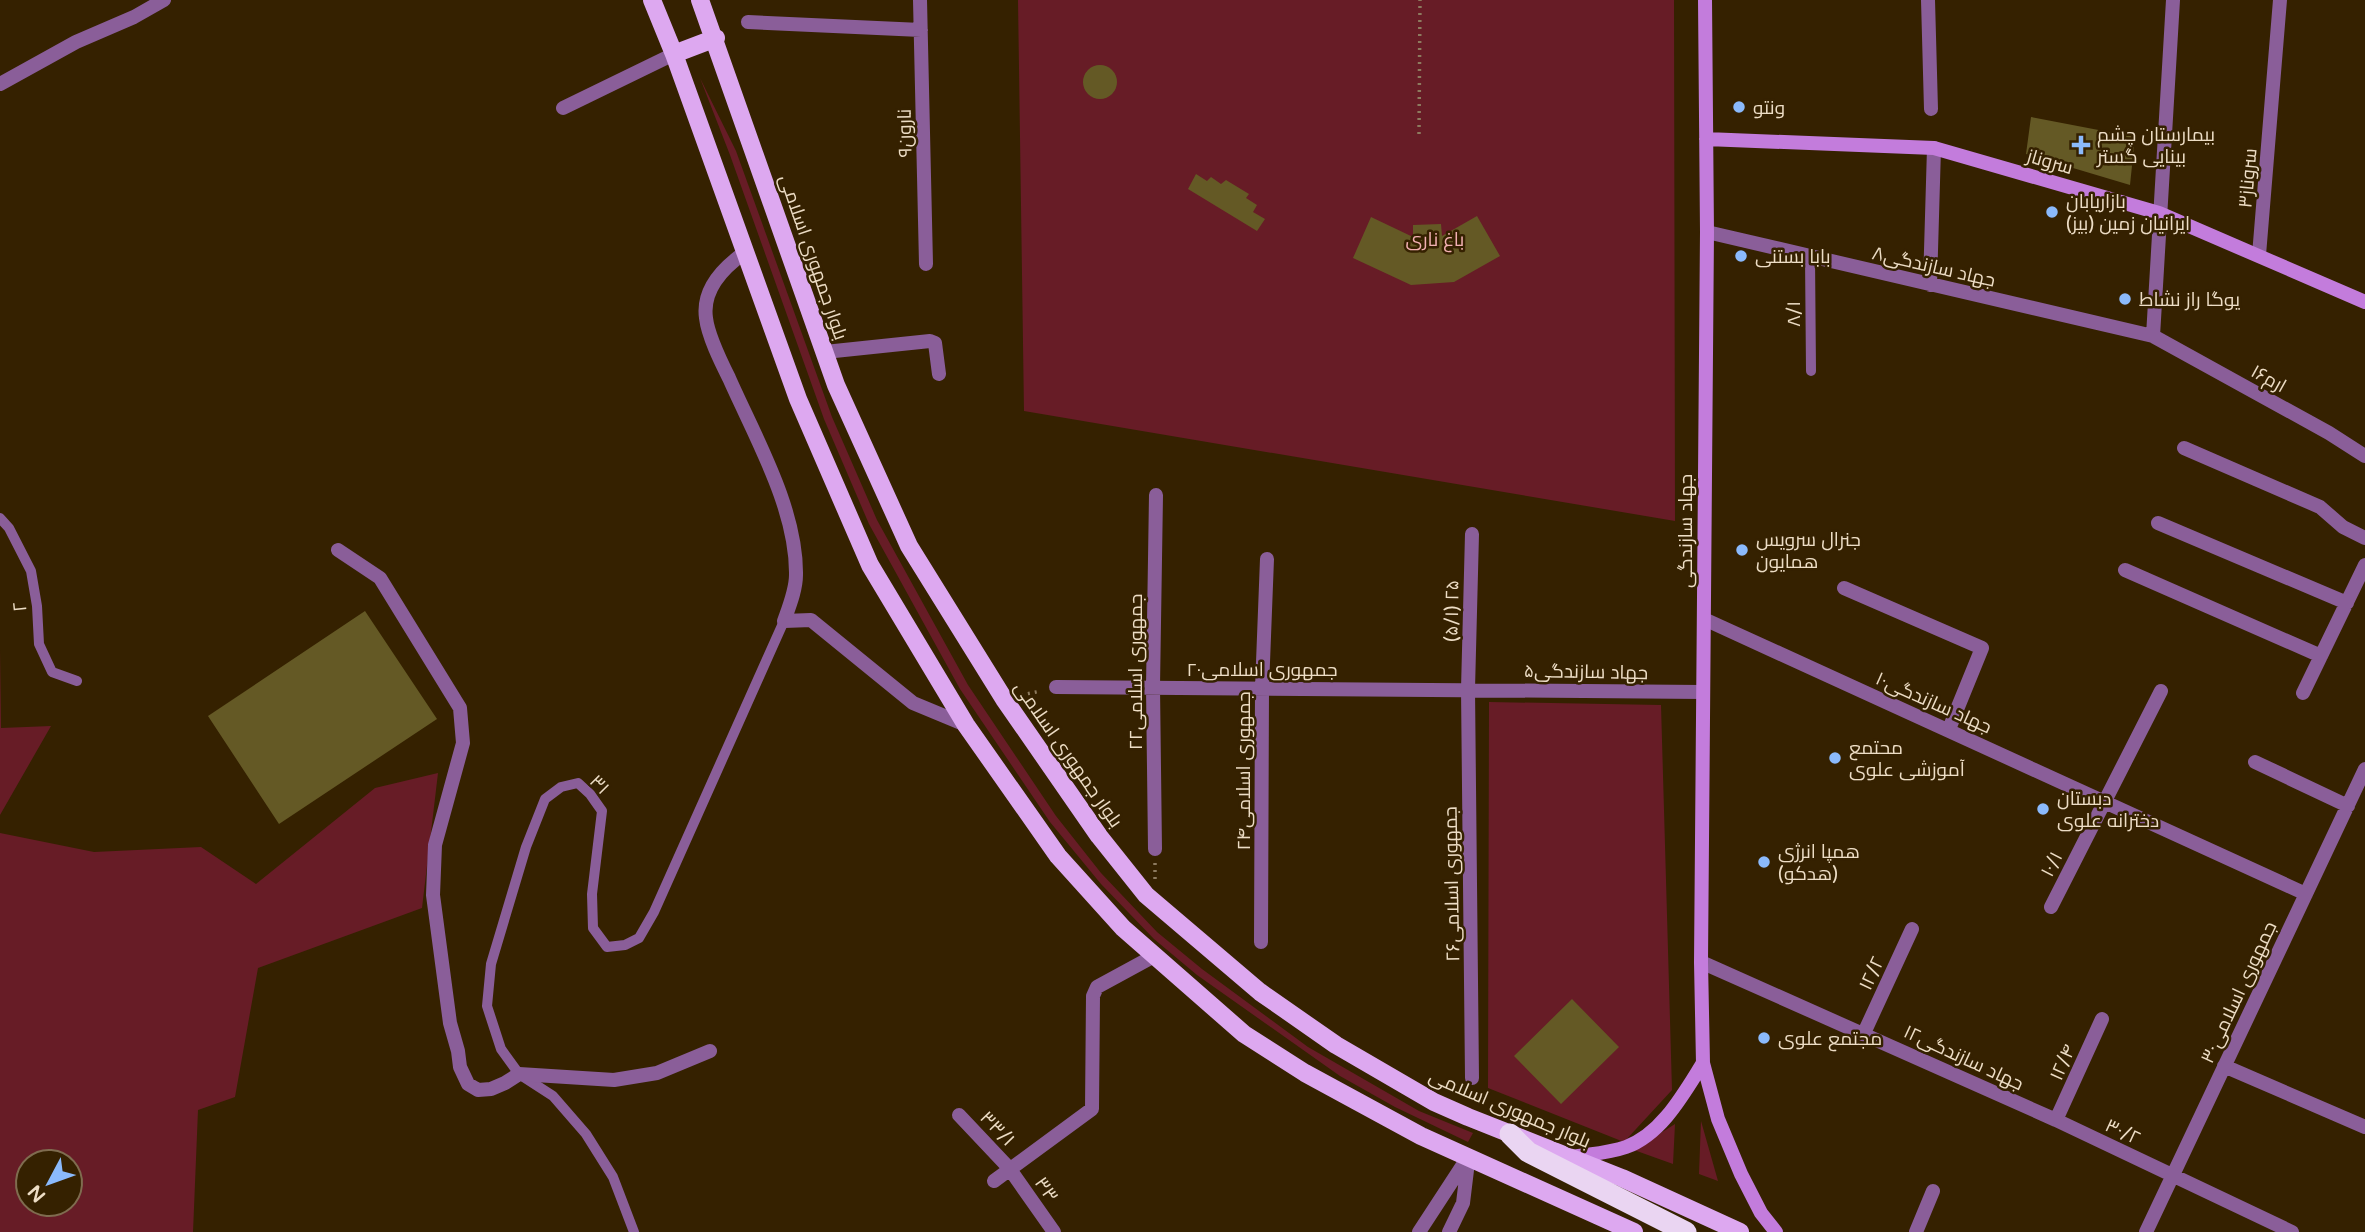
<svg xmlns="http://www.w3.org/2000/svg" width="2365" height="1232" viewBox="0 0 2365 1232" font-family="'Varela Round',Cairo,sans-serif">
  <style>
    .green { fill: #671c26; fill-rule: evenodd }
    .building { fill: #645925 }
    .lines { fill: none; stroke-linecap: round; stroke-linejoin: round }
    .path { stroke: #8d7b5f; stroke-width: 3.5; stroke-dasharray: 2 5; stroke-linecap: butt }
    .lane { stroke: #8a5e99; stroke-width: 10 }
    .street { stroke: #8a5e99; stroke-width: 14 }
    .secondary { stroke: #c37cdc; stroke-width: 14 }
    .primary { stroke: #dda8f0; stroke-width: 18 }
    .highway { stroke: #ead5f2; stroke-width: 21 }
    .poi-dot { fill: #8bbafc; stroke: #352100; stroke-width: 2.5 }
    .labels { text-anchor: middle; stroke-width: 5; stroke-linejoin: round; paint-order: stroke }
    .poi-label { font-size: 19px; fill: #edddc5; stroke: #352100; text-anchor: start }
    .street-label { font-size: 19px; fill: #edddc5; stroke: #352100 }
    .park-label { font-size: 19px; fill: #f2b0b2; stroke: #352100 }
  </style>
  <rect width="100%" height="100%" fill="#352100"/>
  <path class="green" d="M1018 0H1674L1675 521 1024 411Z
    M700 78 736 151 832 417 877 520 968 685 1056 816 1101 873 1157 932 1202 969 1308 1047 1419 1111 1473 1133 1468 1142 1395 1107 1340 1076 1197 975 1154 939 1101 884 1050 822 960 689 869 524 824 419 730 155Z
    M0 650 1 728 51 726 0 815Z
    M1489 702 1661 705 1672 1090 1624 1142 1488 1088Z
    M438 773 422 908 258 968 235 1097 198 1110 193 1232H0V833L94 852 201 847 256 884 375 788ZM28 1162H70V1204H28Z
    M1701 1121 1718 1181 1699 1174Z
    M1675 1124 1673 1164 1634 1150Z"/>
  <path class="building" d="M1083 82a17 17 0 1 1 34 0a17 17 0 1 1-34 0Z
    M2031 117 2135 137 2130 185 2026 154Z
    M1196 174 1207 181 1211 177 1221 184 1226 180 1249 194 1246 198 1257 205 1253 212 1265 219 1257 231 1188 189Z
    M1477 216 1500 256 1454 282 1411 285 1353 258 1371 217 1413 237V225L1441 224 1442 236Z
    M365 611 437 719 279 824 208 716Z
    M1572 999 1619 1047 1561 1104 1514 1056Z"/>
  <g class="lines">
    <path class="path" d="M1419 134 1420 0
      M1021 695 1041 691
      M1155 879V862"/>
    <path class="lane" d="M1810 257 1811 371
      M0 518 9 528 31 571 37 606 39 644 52 672 77 681
      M634 1232 613 1177 586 1134 553 1096 519 1074 501 1049 487 1006 491 964 526 847 545 799 561 787 578 783 590 794 602 811 592 894 593 928 607 947 625 945 639 938 654 912 784 621"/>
    <path class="street" d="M920 0 926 264
      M1928 0 1931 109
      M748 22 921 30
      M0 84 76 42 134 17 164 0
      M563 108 674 54
      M1707 232 2153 336 2329 433 2365 456
      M744 253C723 268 702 290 706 318 708 336 721 362 729 378 755 437 797 509 796 575 796 590 789 607 784 621L811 620 913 703 966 725
      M2259 255 2280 0
      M1930 285 1934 148
      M2153 336 2173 0
      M825 352 930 341 935 343 939 374
      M2184 448 2320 507 2343 527 2365 538
      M2158 523 2347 603
      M338 550 380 578 460 708 463 743 435 845 433 895 450 1023 458 1051 460 1067 468 1084 478 1090 491 1089 505 1083 519 1074 614 1080 657 1073 710 1051
      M2125 570 2321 656
      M1844 588 1982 648 1949 729
      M1704 619 2306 894
      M1056 687 1703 692
      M2303 693 2365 565
      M2255 762 2348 806
      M1155 849 1153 687 1156 495
      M2051 907 2161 691
      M1261 942 1262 688 1267 559
      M1701 962 2056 1120 2292 1232
      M1864 1033 1912 929
      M2224 1066 2365 1127
      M1472 1078 1468 689 1472 534
      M959 1115 1009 1168 1054 1232
      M2056 1120 2102 1019
      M994 1181 1092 1109 1093 996 1097 987 1154 956
      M1419 1232 1468 1157
      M1449 1232 1463 1203 1468 1162
      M1916 1232 1933 1191
      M2146 1232 2365 769"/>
    <path class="secondary" d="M1705 0 1707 232 1701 962 1703 1063 1718 1119 1741 1174 1761 1213 1776 1232
      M1706 139 1934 148 2159 213 2365 302
      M1572 1157C1590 1154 1609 1153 1626 1147 1662 1134 1684 1093 1703 1063"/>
    <path class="primary" d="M652 0 674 54 798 399 870 565 966 725 1058 856 1123 928 1244 1034 1305 1073 1421 1136 1634 1232
      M700 0 836 385 909 546 1004 699 1099 836 1146 895 1260 992 1336 1045 1434 1102 1468 1117 1622 1178 1740 1232
      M674 54 716 38"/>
    <path class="highway" d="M1510 1134 1528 1152 1686 1232"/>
  </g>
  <g class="poi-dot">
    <circle cx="1739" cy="107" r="7"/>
    <path d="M2077.5 134.5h7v7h7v7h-7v7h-7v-7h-7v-7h7z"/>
    <circle cx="2052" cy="212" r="7"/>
    <circle cx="1741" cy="256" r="7"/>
    <circle cx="2125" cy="299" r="7"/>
    <circle cx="1742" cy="550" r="7"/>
    <circle cx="1835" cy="758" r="7"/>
    <circle cx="2043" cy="809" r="7"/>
    <circle cx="1764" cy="862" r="7"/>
    <circle cx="1764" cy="1038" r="7"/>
  </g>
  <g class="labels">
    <g class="poi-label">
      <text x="1753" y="114">ونتو</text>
      <text x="2097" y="141">بیمارستان چشم<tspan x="2097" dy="22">بینایی گستر</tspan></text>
      <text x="2066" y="208">بازاریابان<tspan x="2066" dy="22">ایرانیان زمین (بیز)</tspan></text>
      <text x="1755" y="263">بابا بستنی</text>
      <text x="2139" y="306">یوگا راز نشاط</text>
      <text x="1756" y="546">جنرال سرویس<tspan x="1756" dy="22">همایون</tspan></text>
      <text x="1849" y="754">محتمع<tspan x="1849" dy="22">آموزشی علوی</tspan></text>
      <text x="2057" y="805">دبستان<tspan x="2057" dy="22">دخترانه علوی</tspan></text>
      <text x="1778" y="858">همپا انرژی<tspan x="1778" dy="22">(هدکو)</tspan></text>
      <text x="1778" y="1045">مجتمع علوی</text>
    </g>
    <g class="street-label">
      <text transform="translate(904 133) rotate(-91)" y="7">نارون۹</text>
      <text transform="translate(2050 161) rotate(16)" y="7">سروناز</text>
      <text transform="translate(2247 178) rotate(-85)" y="7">سروناز۳</text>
      <text transform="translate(814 257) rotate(71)" y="7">بلوار جمهوری اسلامی</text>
      <text transform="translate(1934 266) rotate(13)" y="7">جهاد سازندگی۸</text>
      <text transform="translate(1793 314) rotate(-90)" y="7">۸/۱</text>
      <text transform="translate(2269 378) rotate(29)" y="7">ارم۱۶</text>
      <text transform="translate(1685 531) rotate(-90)" y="7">جهاد سازندگی</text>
      <text transform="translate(19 607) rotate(-96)" y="7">۲</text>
      <text transform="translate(1451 611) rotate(-89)" y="7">(۵/۱) ۲۵</text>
      <text x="1262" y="676">جمهوری اسلامی۲۰</text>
      <text transform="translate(1586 671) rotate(1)" y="7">جهاد سازندگی۵</text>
      <text transform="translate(1135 672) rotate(-90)" y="7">جمهوری اسلامی۲۲</text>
      <text transform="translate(1934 702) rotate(24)" y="7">جهاد سازندگی۱۰</text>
      <text transform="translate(1069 754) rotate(55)" y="7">بلوار جمهوری اسلامی</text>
      <text transform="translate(1243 771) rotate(-90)" y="7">جمهوری اسلامی۲۴</text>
      <text transform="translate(600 784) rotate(45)" y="7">۳۱</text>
      <text transform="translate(2051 864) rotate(-63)" y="7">۱۰/۱</text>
      <text transform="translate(1451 884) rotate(-91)" y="7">جمهوری اسلامی۲۶</text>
      <text transform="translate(1871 973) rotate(-65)" y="7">۱۲/۲</text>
      <text transform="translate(2238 992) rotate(-65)" y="7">جمهوری اسلامی۳۰</text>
      <text transform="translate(1964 1057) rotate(25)" y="7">جهاد سازندگی۱۲</text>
      <text transform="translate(2062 1062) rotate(-66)" y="7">۱۲/۴</text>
      <text transform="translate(1510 1108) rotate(23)" y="7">بلوار جمهوری اسلامی</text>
      <text transform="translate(998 1128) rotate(46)" y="7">۳۳/۱</text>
      <text transform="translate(2123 1131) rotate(25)" y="7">۳۰/۲</text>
      <text transform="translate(1047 1189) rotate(55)" y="7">۳۳</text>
    </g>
    <g class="park-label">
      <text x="1435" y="246">باغ ناری</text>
    </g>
  </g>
  <g transform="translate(49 1183) rotate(229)"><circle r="33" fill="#352100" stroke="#7f6c4f" stroke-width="2"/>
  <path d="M0-5L12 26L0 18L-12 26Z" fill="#8bbafc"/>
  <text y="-10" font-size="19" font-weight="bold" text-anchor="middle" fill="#edddc5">N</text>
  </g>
</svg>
